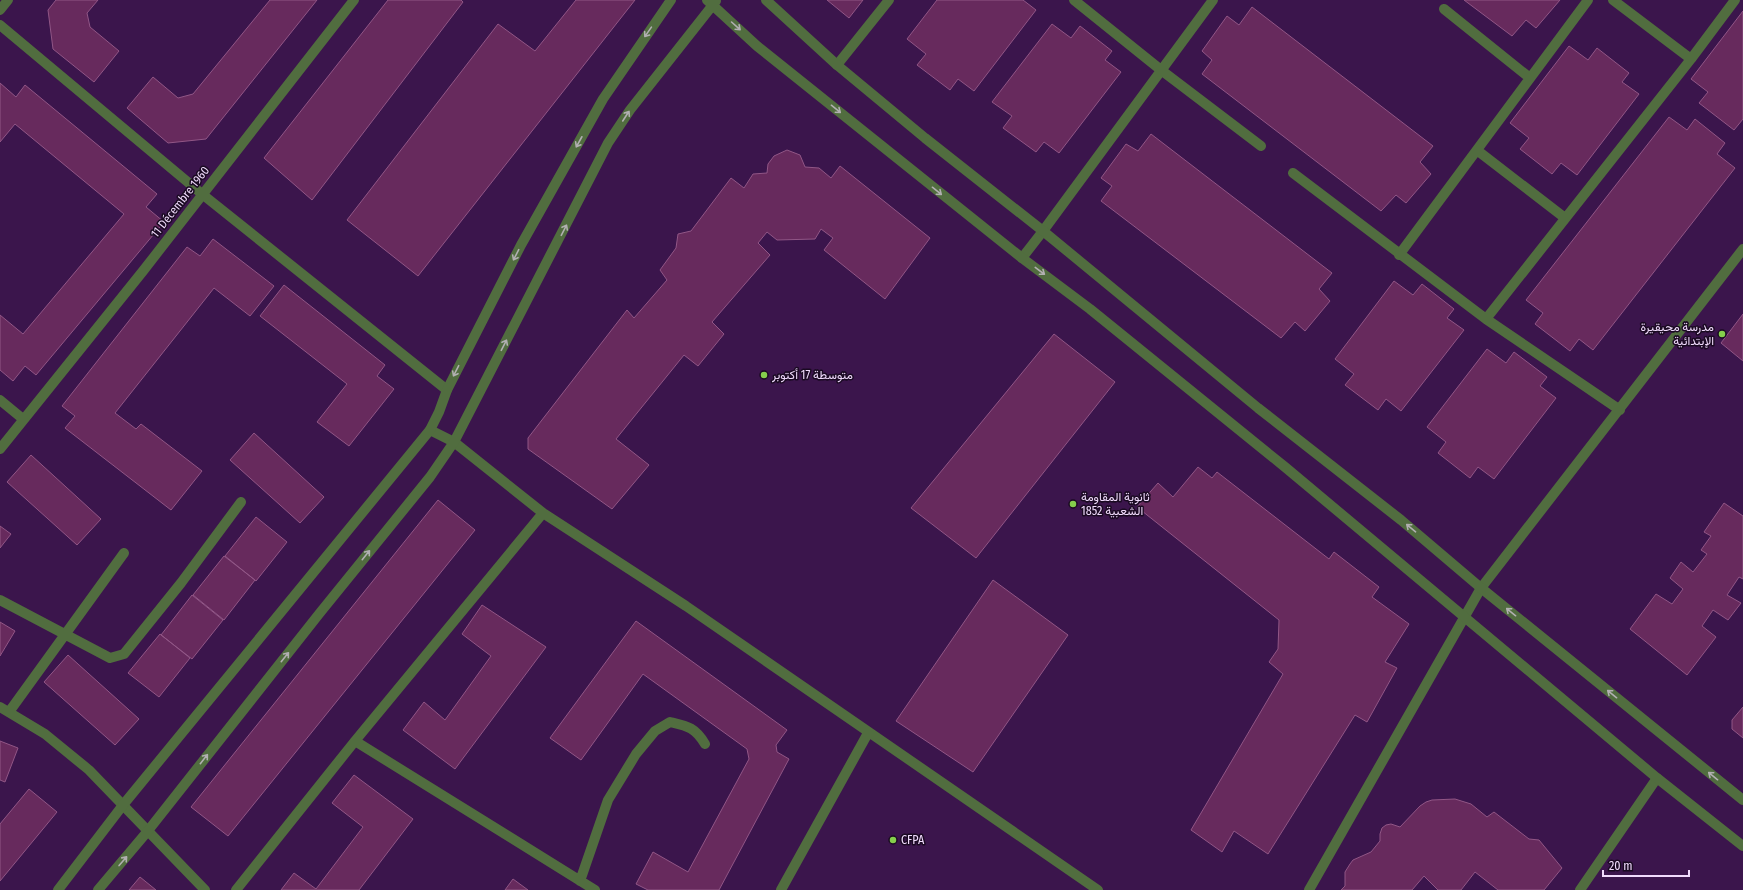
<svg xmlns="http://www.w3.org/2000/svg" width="1743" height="890" viewBox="0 0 1743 890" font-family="'Fira Sans Condensed',Vazirmatn,sans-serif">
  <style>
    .building { fill: #672a5d; stroke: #915686 }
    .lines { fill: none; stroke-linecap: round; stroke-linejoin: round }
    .minor { stroke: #516d3f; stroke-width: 10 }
    .tertiary { stroke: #516d3f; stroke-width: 10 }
    .oneway { stroke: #b1afb1 }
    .poi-dot { fill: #85cf4c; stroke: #1a0a22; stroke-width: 1.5 }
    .labels { text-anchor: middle; stroke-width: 3; stroke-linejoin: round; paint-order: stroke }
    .street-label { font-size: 12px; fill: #f1dbfd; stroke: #1a0a22 }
    .poi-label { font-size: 12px; fill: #f1dbfd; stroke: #1a0a22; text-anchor: start }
  </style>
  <rect width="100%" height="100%" fill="#3b154c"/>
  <path class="building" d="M56 0H98L87 13 90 27 119 51 94 82 53 49 48 10Z
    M270 0H317L206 139 168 143 127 108 153 77 178 98 193 94Z
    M388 0H461L463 2 312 200 264 158Z
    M576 0H635L418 276 347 220 498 24 535 51Z
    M827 0H863L849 18Z
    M937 0H1023L1036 10 974 91 958 79 950 90 917 65 926 54 907 39Z
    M1464 0H1560L1536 28 1526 20 1512 36Z
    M1252 7 1433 146 1420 162 1431 174 1406 203 1396 195 1381 211 1202 74 1212 60 1202 51 1227 16 1239 25Z
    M1743 11V119L1734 130 1699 103 1708 92 1691 79Z
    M1052 24 1071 38 1080 26 1112 51 1105 60 1121 72 1059 153 1044 142 1036 152 1003 128 1012 116 992 102Z
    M1569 46 1588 60 1597 48 1629 73 1622 82 1639 94 1577 175 1561 163 1552 174 1520 149 1529 138 1510 123Z
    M0 83 16 97 25 85 157 194 146 207 164 222 36 375 25 366 13 381 0 370V315L23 334 124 214 15 124 0 142Z
    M1669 117 1687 130 1695 119 1725 143 1717 154 1735 168 1593 350 1579 339 1570 351 1535 324 1543 313 1526 300Z
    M1151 134 1332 273 1319 289 1330 301 1305 331 1295 322 1281 338 1101 201 1112 186 1101 178 1126 144 1138 151Z
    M787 150 800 155 805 167 819 168 831 178 840 166 930 238 885 299 824 250 833 238 821 229 815 239 777 240 767 232 758 243 770 255 712 322 724 334 698 366 684 355 616 439 649 465 612 509 528 449V438L627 310 634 318 667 280 660 270 676 248 678 234 691 231 731 178 744 188 753 174 767 173 768 164 774 156Z
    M213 239 274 286 250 316 214 288 115 413 136 429 141 424 202 471 171 510 65 428 75 416 62 406 187 247 200 256Z
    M1394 281 1413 295 1422 284 1454 309 1447 318 1464 330 1401 411 1386 399 1378 410 1345 385 1354 374 1335 359Z
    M284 285 385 365 377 376 394 389 349 446 317 422 347 384 260 316Z
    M1743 314V361L1721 343Z
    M1054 334 1115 382 976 558 911 508Z
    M1487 349 1506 363 1514 352 1547 377 1540 386 1556 398 1494 479 1478 467 1470 478 1438 453 1446 442 1427 427Z
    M254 433 324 497 300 523 230 460Z
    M31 455 101 519 77 545 7 482Z
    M1198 467 1212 478 1217 472 1329 559 1334 552 1379 587 1372 597 1409 624 1385 662 1397 668 1367 722 1355 715 1268 854 1234 831 1222 852 1191 830 1283 674 1269 662 1278 649 1279 620 1137 507 1158 483 1173 497Z
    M438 500 475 530 228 836 191 807Z
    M1724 503 1743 516V579L1739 577 1727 595 1741 603 1728 620 1713 610 1702 626 1716 637 1687 675 1630 629 1656 594 1672 604 1683 589 1670 578 1681 562 1693 572 1707 554 1701 550 1711 536 1704 532Z
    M256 517 287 542 256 581 225 556Z
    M0 526 11 534 0 548Z
    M224 556 255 580 224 620 193 595Z
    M993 580 1068 635 973 772 896 721Z
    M192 595 223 620 192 659 161 635Z
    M482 605 546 647 455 769 403 730 424 702 445 720 491 656 462 634Z
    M636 621 787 730 776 745 777 752 789 759 719 890H648L636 884 653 852 688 872 749 759 747 749 643 674 581 760 550 738Z
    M0 622 15 631 0 656Z
    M160 634 190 658 159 697 128 673Z
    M68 655 139 719 115 745 44 682Z
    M1743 707V738L1732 729V720Z
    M0 741 18 748 5 782 0 780Z
    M354 775 413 819 359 890H281L294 873 316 889 363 827 332 803Z
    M29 789 57 812 0 881V824Z
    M1455 799 1471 804 1487 817 1494 812 1529 839 1539 840 1562 868 1544 890H1498L1475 872 1461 890H1438L1424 876 1412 890H1341L1345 886V872L1350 864 1353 860 1371 852 1380 841V834L1382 828 1386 825 1391 824 1400 827 1420 806 1426 802 1432 800Z
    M140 877 156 890H129Z
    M513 879 528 890H505Z"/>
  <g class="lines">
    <path class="minor" d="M1074 0 1161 70 1261 146
      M1613 0 1691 59
      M1444 9 1530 78
      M0 10 8 0
      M0 25 202 194 447 390
      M837 65 889 0
      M1478 151 1565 218
      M1293 173 1486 319 1620 410
      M1399 255 1588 0
      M1022 258 1043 231 1213 0
      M1486 319 1691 59 1735 0
      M0 400 23 419
      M430 430 454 442 543 513 686 606 1098 890
      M0 449 143 271 354 0
      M0 600 110 658 124 654 181 583 241 502
      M0 707 45 734 89 770 205 890
      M9 712 124 553
      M355 741 595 890
      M580 881 608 800 636 754 655 731 670 722C687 726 695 727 705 744
      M236 890 355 741 543 513
      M781 890 868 733
      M1309 890 1481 588 1743 249
      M1580 890 1657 778"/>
    <path class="tertiary" d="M707 0 757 46 1022 258 1090 309 1285 467 1657 778 1743 846
      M766 0 837 65 925 138 1043 231 1258 408 1401 520 1481 588 1743 800
      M58 890 123 805 430 430 439 412 447 390 521 245 603 99 671 0
      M98 890 147 832 319 614 430 477 454 442 608 143 630 110 716 1"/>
  </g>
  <defs><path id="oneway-shaft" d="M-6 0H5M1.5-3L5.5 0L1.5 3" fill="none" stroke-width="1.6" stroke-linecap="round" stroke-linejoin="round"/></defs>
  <g class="oneway">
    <use href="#oneway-shaft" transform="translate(736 26) rotate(42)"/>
    <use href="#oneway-shaft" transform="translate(648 32) rotate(125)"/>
    <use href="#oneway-shaft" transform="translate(836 109) rotate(39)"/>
    <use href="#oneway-shaft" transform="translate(626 116) rotate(-57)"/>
    <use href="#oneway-shaft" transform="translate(579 142) rotate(119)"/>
    <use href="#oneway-shaft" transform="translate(937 191) rotate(39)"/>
    <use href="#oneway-shaft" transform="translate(564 230) rotate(-63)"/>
    <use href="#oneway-shaft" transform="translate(516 255) rotate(117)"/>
    <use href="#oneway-shaft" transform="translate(1040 271) rotate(37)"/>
    <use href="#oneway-shaft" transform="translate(504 345) rotate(-63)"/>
    <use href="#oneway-shaft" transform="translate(456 371) rotate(117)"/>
    <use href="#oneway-shaft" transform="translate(1411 528) rotate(-140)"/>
    <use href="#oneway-shaft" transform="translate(366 555) rotate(-51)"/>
    <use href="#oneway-shaft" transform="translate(1511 612) rotate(-141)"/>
    <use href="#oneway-shaft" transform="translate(285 657) rotate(-51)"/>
    <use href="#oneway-shaft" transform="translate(1612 694) rotate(-141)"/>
    <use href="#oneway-shaft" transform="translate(204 759) rotate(-52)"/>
    <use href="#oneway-shaft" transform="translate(1713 776) rotate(-141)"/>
    <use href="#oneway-shaft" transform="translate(123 861) rotate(-49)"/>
  </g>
  <g class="poi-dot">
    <circle cx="1722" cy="334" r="4"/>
    <circle cx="764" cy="375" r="4"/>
    <circle cx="1073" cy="504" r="4"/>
    <circle cx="893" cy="840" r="4"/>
  </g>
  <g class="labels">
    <g class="street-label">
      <text transform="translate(180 202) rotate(-52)" y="4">11 Décembre 1960</text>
    </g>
    <g class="poi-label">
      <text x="1714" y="331" text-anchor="end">مدرسة محيقيرة<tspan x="1714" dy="14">الإبتدائية</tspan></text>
      <text x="772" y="379">متوسطة 17 أكتوبر</text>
      <text x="1081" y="501">ثانوية المقاومة<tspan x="1081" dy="14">الشعبية 1852</tspan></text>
      <text x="901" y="844">CFPA</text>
    </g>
  </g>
  <path d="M1603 870v6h86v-6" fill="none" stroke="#f1dbfd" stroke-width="2"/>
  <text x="1609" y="870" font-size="12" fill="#f1dbfd" stroke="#1a0a22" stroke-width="3" paint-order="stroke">20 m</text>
</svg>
